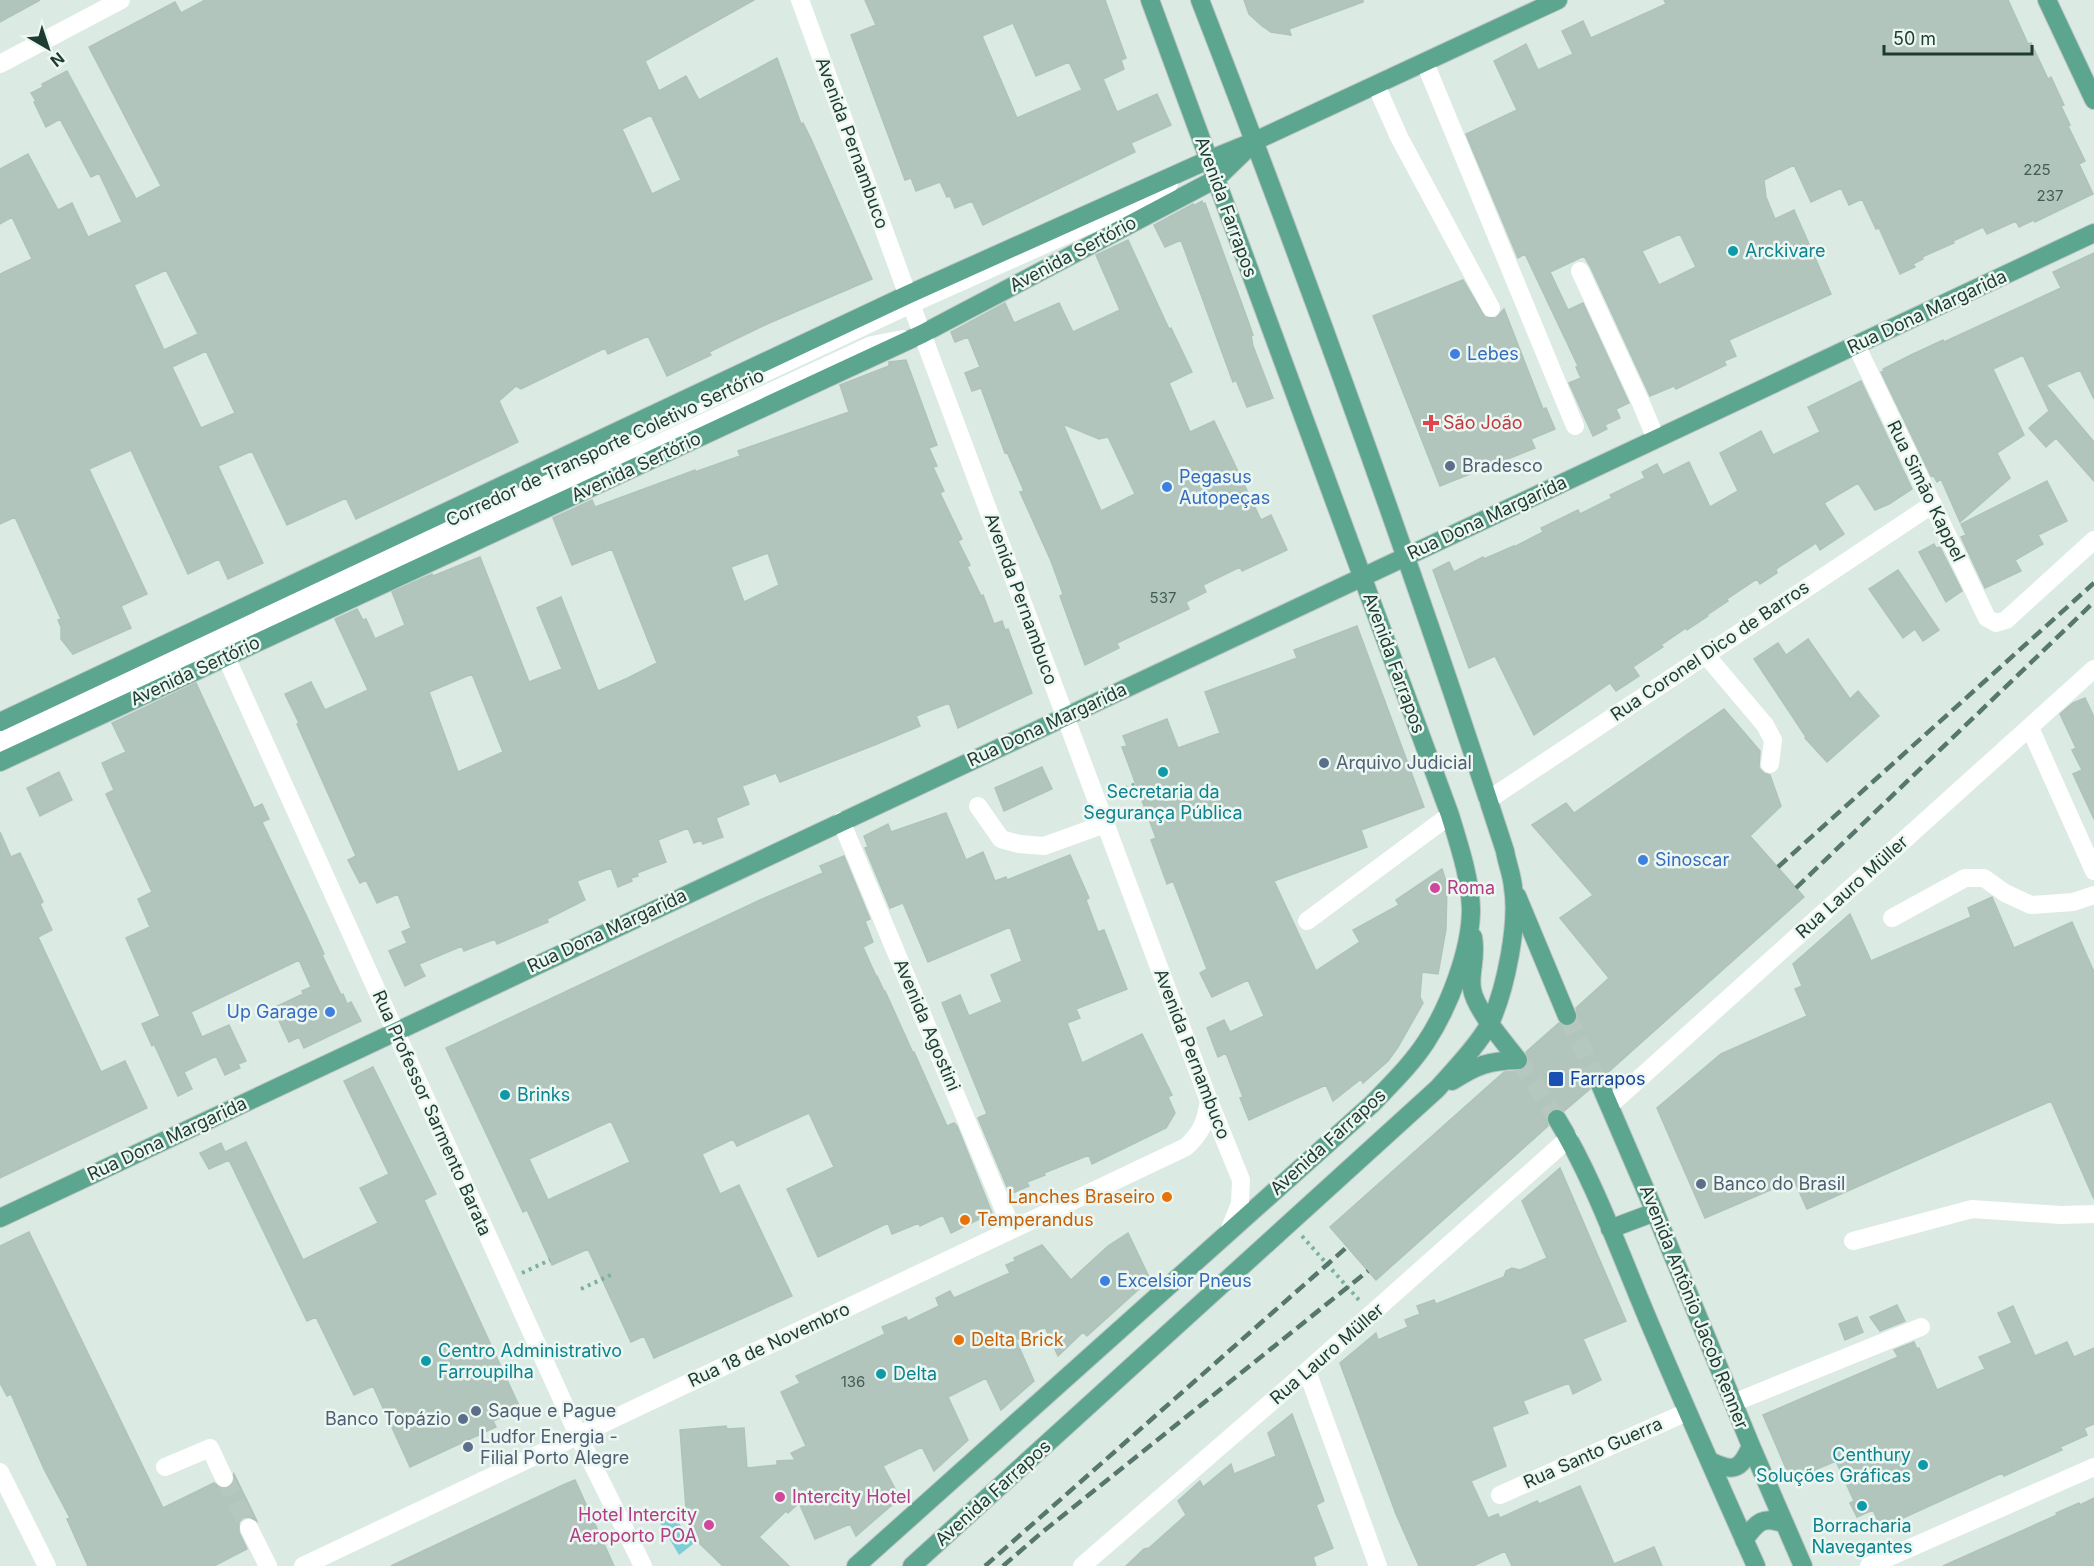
<svg xmlns="http://www.w3.org/2000/svg" width="2094" height="1566" viewBox="0 0 2094 1566" font-family="Inter,sans-serif">
  <style>
    .water { fill: #7dcdd7 }
    .building { fill: #b1c5bc; stroke: #aec4ba; stroke-width: 1.5; fill-rule: evenodd }
    .lines { fill: none; stroke-linecap: round; stroke-linejoin: round }
    .minor-tunnel { stroke: #b6c7c0; stroke-width: 18; stroke-dasharray: 18 9; stroke-linecap: butt }
    .major-tunnel { stroke: #b6c7c0; stroke-width: 18; stroke-dasharray: 18 9; stroke-linecap: butt }
    .major-casing { stroke: #bbc4c2; stroke-width: 20 }
    .path { stroke: #79b29e; stroke-width: 4; stroke-dasharray: 3 4.5; stroke-linecap: butt }
    .minor { stroke: #fff; stroke-width: 18 }
    .major { stroke: #5ca58f; stroke-width: 18 }
    .rail { stroke: #56776d; stroke-width: 4.5; stroke-dasharray: 12 6; stroke-linecap: butt }
    .culture-dot { fill: #0f9aa8; stroke: #edf7f1; stroke-width: 2 }
    .shop-dot { fill: #3f7fe0; stroke: #edf7f1; stroke-width: 2 }
    .health-dot { fill: #e0444e; stroke: #edf7f1; stroke-width: 2 }
    .service-dot { fill: #5c6f8a; stroke: #edf7f1; stroke-width: 2 }
    .hotel-dot { fill: #d1479c; stroke: #edf7f1; stroke-width: 2 }
    .transit-dot { fill: #1a4fb4; stroke: #edf7f1; stroke-width: 2 }
    .food-dot { fill: #e8710a; stroke: #edf7f1; stroke-width: 2 }
    .labels { text-anchor: middle; stroke-width: 5; stroke-linejoin: round; paint-order: stroke }
    .number-label { font-size: 15px; fill: #425e54 }
    .street-label { font-size: 18px; fill: #1d3b32; stroke: #edf7f1 }
    .culture-label { font-size: 18px; fill: #0d838f; stroke: #edf7f1; text-anchor: start }
    .shop-label { font-size: 18px; fill: #366cbe; stroke: #edf7f1; text-anchor: start }
    .health-label { font-size: 18px; fill: #be3a42; stroke: #edf7f1; text-anchor: start }
    .service-label { font-size: 18px; fill: #4e5e75; stroke: #edf7f1; text-anchor: start }
    .hotel-label { font-size: 18px; fill: #b23c85; stroke: #edf7f1; text-anchor: start }
    .transit-label { font-size: 18px; fill: #164399; stroke: #edf7f1; text-anchor: start }
    .food-label { font-size: 18px; fill: #c56008; stroke: #edf7f1; text-anchor: start }
  </style>
  <rect width="100%" height="100%" fill="#dceae4"/>
  <path class="water" d="M672 1514 693 1542V1544L679 1555 660 1523Z"/>
  <path class="building" d="M0 0H40L0 22Z
    M205 0H754L645 61 659 91 686 76 699 100 777 58 801 124 803 123 811 139 872 279 767 324 709 352 711 355 667 376 648 336 608 354 605 348 521 389 516 386 499 401 518 442 356 519 346 498 287 525 252 451 218 466 263 563 228 579 219 559 188 574 131 450 89 469 147 594 121 606 131 628 73 654 61 639V627L58 620 61 619 15 517 0 524V274L32 259 12 217 0 224V169L28 154 58 210 72 203 88 237 122 222 99 173 91 177 60 119 46 127 34 102 36 101 31 93 43 87 42 84 67 71 136 199 161 186 89 47 175 2 181 13ZM651 115 681 180 652 194 622 129ZM166 270 198 334 164 350 134 285ZM206 351 235 413 201 428 172 367Z
    M865 0H1105L1126 58 1121 60 1124 69 1103 79 1117 112 1157 94 1171 125 1131 143 1135 152 983 225 972 201 955 208 950 196 947 197 940 182 916 191 911 178 905 180 851 35 876 25ZM1013 23 1036 76 1069 62 1082 90 1017 118 982 36Z
    M1244 0H1363V2L1289 29 1291 35 1271 32 1262 26 1249 14Z
    M1664 0H2008L2028 44 2031 43 2048 79 2051 77 2064 105 2061 106 2070 125 2068 126 2085 161 2079 164 2093 194 2035 222 2034 220 2019 227 2016 221 1987 234 1983 227 1953 241 1954 243 1922 257 1923 259 1913 264 1915 267 1900 274 1879 228 1876 229 1862 199 1849 205 1841 188 1811 202 1794 165 1764 180 1766 197 1775 219 1794 210 1831 294 1729 340 1736 356 1724 361 1726 365 1676 389 1674 386 1650 396 1590 266 1584 256 1550 272 1568 310 1583 303 1629 403 1616 409 1620 418 1605 425 1607 429 1593 436 1569 383 1581 378 1576 367 1578 366 1525 254 1518 258 1466 134 1517 110 1494 61 1526 44 1538 70 1573 54 1562 31 1583 21 1591 38 1666 4ZM1680 234 1696 267 1659 285 1642 251Z
    M1202 201 1203 204 1205 203 1247 318 1253 335H1251L1253 346 1273 398 1247 407 1236 380 1233 382 1181 240 1165 247 1154 225 1193 204V206Z
    M1128 240 1169 329 1171 328 1192 372 1169 383 1190 432 1214 421 1261 520 1271 515 1287 550 1242 571 1240 567 1203 585 1206 592 1186 602 1189 609 1117 643 1119 648 1085 665 1060 596 1063 594 1051 561 1020 492 1024 491 1007 452 1005 453 981 388 972 391 965 373 980 367 968 337 955 342 951 332 1005 303 1014 323 1059 303 1073 332 1120 310 1096 255ZM1063 424 1099 439 1108 437 1135 494 1101 511Z
    M2094 253V399L2080 370 2046 385 2094 442V481L2056 438 2046 447 2029 428 2049 411 2023 355 1993 369 2024 435 1997 453 2010 478 1960 522 1941 479 1937 482 1933 475 1931 476 1881 372 1884 371 1883 369 1911 355 1943 340 1944 342 2061 288 2053 272Z
    M1463 280 1485 317 1496 318 1504 309 1543 409 1546 408 1555 429 1531 439 1535 448 1440 486 1373 316Z
    M906 360 937 445 929 448 937 466 933 467 944 491 940 493 962 539 958 541 970 565 967 567 981 596 983 595 994 624 1002 621 1005 630 1008 629 1032 693 958 728 949 703 916 716 920 726 877 744 780 782 776 773 742 786 749 804 716 818 723 837 703 844 701 840 694 843 688 828 658 840 666 862 637 873 638 876 631 878 632 881 618 887 611 868 577 881 585 900 547 919 548 922 497 944 495 939 464 951 462 946 419 964 425 976 405 986 389 951 407 943 402 932 411 928 398 894 377 903 366 880 360 883 348 860 356 856 297 724 299 723 285 694 311 682 325 710 368 690 335 619 357 609 363 620 366 619 375 639 405 625 392 592 432 574 433 576 480 557 529 682 562 669 537 608 561 597 598 691 628 678 657 663 612 549 572 565 553 518 592 500 595 507 695 470V472L740 456 738 451 849 412 840 385 889 366V362ZM768 553 779 585 744 602 731 567ZM472 674 503 752 458 772 429 692Z
    M1861 381 1912 489 1889 504 1875 510 1858 483 1824 503 1844 534 1820 550 1816 543 1776 569 1777 573 1760 584 1757 579 1727 599 1728 601 1707 615 1708 616 1687 630 1686 628 1661 645 1663 647 1633 667 1639 676 1616 691 1610 683 1534 735 1495 656 1469 668 1433 570 1449 562 1454 572 1483 557 1484 559 1514 546V547L1543 532 1541 528 1578 510 1580 514 1612 498 1610 495 1645 478 1642 472 1657 464 1663 475 1689 462 1710 507 1738 491 1720 453 1761 431 1773 455 1820 432 1808 407Z
    M2047 481 2067 521 2038 535 2043 544 2015 560 2021 571 1985 588 1961 537 1966 535 1961 524Z
    M1934 544 1936 548 1940 547 1962 591 1946 602 1919 552Z
    M1898 570 1939 630 1923 641 1915 629 1903 638 1869 589Z
    M1357 626 1424 807 1361 830 1367 847 1274 881 1316 971 1360 942 1353 930 1399 905 1396 900 1442 869 1447 884 1446 929 1438 974 1422 972 1420 997 1423 1003 1398 1047 1388 1061 1363 1083 1361 1079 1333 1101 1326 1085 1249 1120 1240 1098 1243 1097 1226 1053 1218 1057 1207 1028 1224 1020 1230 1032 1264 1016 1248 980 1212 997 1200 973 1207 969 1173 881 1167 884 1151 840 1156 838 1122 747 1127 746 1123 736 1167 719 1178 748 1220 733 1205 692 1297 658 1294 650Z
    M1808 639 1850 699 1858 691 1879 716 1827 762 1805 738 1806 737 1754 659 1778 643 1786 655Z
    M196 683 254 808 262 804 269 819 262 822 314 932 324 954 322 955 341 995 343 994 347 1004 351 1002 361 1021 304 1048 299 1037 289 1042 273 1008 303 994 302 991 311 987 299 960 191 1012 202 1037 229 1025 246 1061 238 1064 240 1068 225 1075 216 1056 184 1072 192 1089 178 1096 154 1044 152 1046 142 1024 160 1016 126 938 150 927 138 899 152 892 106 794 114 790 102 763 126 752 112 723Z
    M2085 698 2094 717V819L2073 774 2082 770 2072 750 2076 748 2060 714 2073 703Z
    M1724 709 1760 751 1759 768 1764 773 1770 775 1781 806 1750 836 1804 897 1606 1074 1600 1071 1590 1075 1588 1081 1590 1089 1564 1111 1558 1108 1551 1110 1546 1118 1548 1126 1376 1280 1330 1227 1504 1072 1520 1071 1525 1068 1529 1060 1526 1052 1559 1023 1566 1027 1576 1023 1578 1017 1576 1008 1609 978 1560 918 1593 895 1532 825 1566 803 1574 813Z
    M1042 767 1052 789 1004 811 995 788Z
    M59 772 72 800 40 816 27 788Z
    M946 813 966 860 983 852 995 881 1006 877 1007 880 1070 855 1089 898 1086 900 1098 932 1104 930 1127 989 1076 1009 1080 1018 1067 1023 1082 1063 1142 1034 1172 1095 1168 1097 1175 1113 1166 1128 1092 1164 1089 1155 1044 1173 1045 1175 1027 1182 1029 1186 1010 1194 978 1118 987 1114 942 1003 960 995 969 1016 1002 1002 991 975 1022 961 1010 927 928 962 903 903 890 908 865 848 868 847 864 836 888 824 891 832Z
    M0 832 11 857 20 853 43 902 40 904 52 930 38 937 101 1072 125 1061 147 1108 0 1178Z
    M844 856 870 919 865 921 873 942 863 947 876 976H877L884 991H885L913 1053 914 1052 947 1126 954 1123 957 1126 992 1213 951 1233 943 1215 920 1226 919 1223 892 1234 888 1223 818 1257 787 1189 834 1167 809 1113 737 1146 733 1139 702 1154 720 1194 739 1185 792 1296 654 1358 644 1336 631 1342 588 1249 552 1265 527 1210 523 1212 446 1048 760 900 818 875 823 873 820 866ZM611 1121 630 1162 548 1200 529 1159Z
    M1992 897 2014 948 2072 922 2094 972V1199L2051 1101 1807 1209 1794 1180 1705 1218 1657 1108 1721 1054 1807 1016 1795 989 1802 986 1793 964 1850 914 1871 961 1971 917 1968 908Z
    M373 1067 436 1194 424 1200 520 1408 493 1421 496 1427 410 1467 373 1386 354 1395 316 1317 307 1321 229 1160 209 1169 200 1153 221 1143 225 1152 246 1142 303 1260 378 1223 360 1188 389 1174 344 1081Z
    M1560 1168 1626 1321 1583 1339 1601 1380 1573 1394 1569 1383 1523 1401 1528 1413 1492 1427 1506 1466 1471 1481 1488 1518 1498 1514 1500 1518 1537 1501 1539 1504 1580 1486 1614 1564 1654 1547 1662 1566H1512L1505 1551 1473 1566H1419L1396 1514 1340 1363 1376 1333 1378 1340 1408 1327 1405 1320 1420 1314 1417 1306 1434 1300 1436 1304 1504 1277 1506 1271 1512 1268 1520 1270 1547 1258 1522 1201Z
    M29 1232 163 1508 214 1483 222 1489 229 1488 233 1484 234 1474 257 1521 249 1517 243 1518 239 1522V1532L247 1549 214 1566H88L67 1519 70 1518 44 1469 11 1394 7 1396 0 1383V1246Z
    M1128 1233 1150 1279 1087 1336 1083 1332 1058 1356 1045 1327 1016 1340 1034 1381 1001 1410 986 1378 948 1397 968 1440 934 1471 922 1447 883 1466 900 1498 856 1536 850 1524 815 1539 799 1503 788 1513 786 1511 759 1537 789 1566H723L698 1542 700 1540 686 1509 680 1430 726 1426 727 1429 744 1428 747 1468 777 1465V1461L795 1460 791 1453 806 1446 781 1392 800 1383 796 1376 885 1334 882 1327 906 1317 908 1321 939 1306 936 1298 950 1291 954 1298 1010 1273 1006 1265 1015 1261 1014 1258 1042 1245 1071 1280 1108 1246Z
    M1897 1305 1905 1321 1880 1331 1870 1317Z
    M2013 1306 2035 1356 2067 1342 2074 1357 2094 1348V1424L2084 1428 2087 1435 2060 1447 2062 1450 2004 1476 2002 1473 1881 1528 1873 1510 1857 1517 1850 1503 1854 1501 1836 1461 1791 1480 1763 1415 1898 1357 1894 1350 1914 1342 1917 1349 1919 1348 1937 1390 1985 1369 1979 1357 2012 1343 1998 1313Z
    M1857 1317 1863 1332 1845 1340 1839 1324Z
    M1292 1414 1324 1501 1316 1505 1333 1548 1313 1557 1316 1566H1126L1144 1549 1149 1548 1186 1515 1178 1501 1200 1481 1203 1487 1231 1464 1234 1474 1276 1456 1268 1433Z
    M575 1480 614 1566H391L563 1485Z
    M2094 1498V1566H1943L2057 1515 2056 1513 2079 1503 2080 1505Z"/>
  <g class="lines">
    <path class="minor-tunnel" d="M224 1478 249 1528"/>
    <path class="major-tunnel" d="M1567 1016 1599 1082
      M1518 1060 1557 1119"/>
    <defs>
      <path id="major" d="M2047 0 2094 100
        M0 722 907 295 1208 160 1255 141 1558 0
        M0 762 922 334 1216 179 1249 147
        M1517 896 1567 1016
        M1473 937C1477 957 1469 974 1472 989 1475 1009 1505 1043 1518 1060
        M1452 1081C1477 1065 1488 1061 1518 1060
        M1599 1082 1655 1212 1751 1446 1803 1566
        M1557 1119C1592 1176 1618 1248 1644 1310 1680 1396 1718 1481 1756 1566
        M0 1218 2094 233
        M1610 1229 1655 1212
        M1710 1461C1733 1472 1740 1471 1751 1446
        M1744 1540C1757 1522 1763 1515 1785 1524
        M856 1566 1372 1104C1391 1084 1411 1065 1426 1042 1449 1007 1471 950 1471 909 1470 877 1459 845 1450 815L1150 0
        M912 1566 1437 1089C1453 1071 1481 1042 1491 1021 1506 987 1519 923 1513 887 1512 875 1507 863 1505 851 1412 565 1309 281 1200 0"/>
    </defs>
    <use href="#major" class="major-casing"/>
    <path class="path" d="M1111 794 1136 784
      M1302 1236 1359 1300
      M522 1273 550 1260
      M581 1289 615 1273"/>
    <path class="minor" d="M800 0 911 304 1209 1101 1241 1180 1240 1204 1229 1231
      M1425 63 1575 426
      M0 64 121 0
      M1376 85 1399 137 1491 308
      M1580 271 1641 403 1656 439
      M1856 345 1987 618 1996 623 2006 620 2094 540
      M221 646 578 1435 643 1566
      M1705 654 1765 725 1773 740 1770 764
      M2030 728 2094 871
      M0 733 911 304 1138 203 1169 184
      M0 749 872 345 903 339
      M1488 800 1933 504
      M978 806 1001 839 1019 844 1044 846 1105 824
      M841 821 1012 1229
      M1892 918 1965 878H1984L2005 893 2031 905 2073 902 2094 895
      M1307 921 1450 815
      M1610 1105 2094 669
      M1853 1241 1972 1209 2061 1215 2094 1214
      M1307 1371 1378 1566
      M1733 1403 1921 1327
      M165 1467 210 1448 224 1478
      M0 1472 47 1566
      M1500 1495 1687 1412
      M249 1528 268 1566
      M303 1566 1186 1147C1202 1132 1205 1123 1209 1101
      M1082 1566 1307 1371 1569 1138
      M1869 1566 2094 1467"/>
    <use href="#major" class="major"/>
    <path class="rail" d="M1778 867 2094 583
      M1796 888 2094 602
      M985 1566 1347 1247
      M1003 1566 1040 1534 1368 1271"/>
  </g>
  <g class="culture-dot">
    <circle cx="1733" cy="251" r="6"/>
    <circle cx="1163" cy="772" r="6"/>
    <circle cx="505" cy="1095" r="6"/>
    <circle cx="426" cy="1361" r="6"/>
    <circle cx="881" cy="1374" r="6"/>
    <circle cx="1923" cy="1465" r="6"/>
    <circle cx="1862" cy="1506" r="6"/>
  </g>
  <g class="shop-dot">
    <circle cx="1455" cy="354" r="6"/>
    <circle cx="1167" cy="487" r="6"/>
    <circle cx="1643" cy="860" r="6"/>
    <circle cx="330" cy="1012" r="6"/>
    <circle cx="1105" cy="1281" r="6"/>
  </g>
  <path class="health-dot" d="M1428 414h6v6h6v6h-6v6h-6v-6h-6v-6h6z"/>
  <g class="service-dot">
    <circle cx="1450" cy="466" r="6"/>
    <circle cx="1324" cy="763" r="6"/>
    <circle cx="1701" cy="1184" r="6"/>
    <circle cx="476" cy="1411" r="6"/>
    <circle cx="463" cy="1419" r="6"/>
    <circle cx="468" cy="1447" r="6"/>
  </g>
  <g class="hotel-dot">
    <circle cx="1435" cy="888" r="6"/>
    <circle cx="780" cy="1497" r="6"/>
    <circle cx="709" cy="1525" r="6"/>
  </g>
  <rect class="transit-dot" x="1548" y="1071" width="16" height="16" rx="3"/>
  <g class="food-dot">
    <circle cx="1167" cy="1197" r="6"/>
    <circle cx="965" cy="1220" r="6"/>
    <circle cx="959" cy="1340" r="6"/>
  </g>
  <g class="labels">
    <g class="number-label">
      <text x="2037" y="175">225</text>
      <text x="2050" y="201">237</text>
      <text x="1163" y="603">537</text>
      <text x="853" y="1387">136</text>
    </g>
    <g class="street-label">
      <text transform="translate(852 143) rotate(70)" y="6">Avenida Pernambuco</text>
      <text transform="translate(1226 207) rotate(70)" y="6">Avenida Farrapos</text>
      <text transform="translate(1073 254) rotate(-28)" y="6">Avenida Sertório</text>
      <text transform="translate(1927 312) rotate(-25)" y="6">Rua Dona Margarida</text>
      <text transform="translate(605 448) rotate(-25)" y="6">Corredor de Transporte Coletivo Sertório</text>
      <text transform="translate(636 467) rotate(-25)" y="6">Avenida Sertório</text>
      <text transform="translate(1926 491) rotate(64)" y="6">Rua Simão Kappel</text>
      <text transform="translate(1487 518) rotate(-25)" y="6">Rua Dona Margarida</text>
      <text transform="translate(1021 599) rotate(70)" y="6">Avenida Pernambuco</text>
      <text transform="translate(1710 651) rotate(-34)" y="6">Rua Coronel Dico de Barros</text>
      <text transform="translate(1394 663) rotate(70)" y="6">Avenida Farrapos</text>
      <text transform="translate(195 671) rotate(-25)" y="6">Avenida Sertório</text>
      <text transform="translate(1047 725) rotate(-25)" y="6">Rua Dona Margarida</text>
      <text transform="translate(1852 887) rotate(-42)" y="6">Rua Lauro Müller</text>
      <text transform="translate(607 931) rotate(-25)" y="6">Rua Dona Margarida</text>
      <text transform="translate(927 1025) rotate(67)" y="6">Avenida Agostini</text>
      <text transform="translate(1192 1054) rotate(69)" y="6">Avenida Pernambuco</text>
      <text transform="translate(432 1113) rotate(66)" y="6">Rua Professor Sarmento Barata</text>
      <text transform="translate(167 1139) rotate(-25)" y="6">Rua Dona Margarida</text>
      <text transform="translate(1328 1142) rotate(-42)" y="6">Avenida Farrapos</text>
      <text transform="translate(1694 1307) rotate(68)" y="6">Avenida Antônio Jacob Renner</text>
      <text transform="translate(769 1345) rotate(-25)" y="6">Rua 18 de Novembro</text>
      <text transform="translate(1327 1354) rotate(-41)" y="6">Rua Lauro Müller</text>
      <text transform="translate(1593 1453) rotate(-24)" y="6">Rua Santo Guerra</text>
      <text transform="translate(993 1493) rotate(-42)" y="6">Avenida Farrapos</text>
    </g>
    <g class="culture-label">
      <text x="1745" y="257">Arckivare</text>
      <text x="1163" y="798" text-anchor="middle">Secretaria da<tspan x="1163" dy="21">Segurança Pública</tspan></text>
      <text x="517" y="1101">Brinks</text>
      <text x="438" y="1357">Centro Administrativo<tspan x="438" dy="21">Farroupilha</tspan></text>
      <text x="893" y="1380">Delta</text>
      <text x="1911" y="1461" text-anchor="end">Centhury<tspan x="1911" dy="21">Soluções Gráficas</tspan></text>
      <text x="1862" y="1532" text-anchor="middle">Borracharia<tspan x="1862" dy="21">Navegantes</tspan></text>
    </g>
    <g class="shop-label">
      <text x="1467" y="360">Lebes</text>
      <text x="1179" y="483">Pegasus<tspan x="1179" dy="21">Autopeças</tspan></text>
      <text x="1655" y="866">Sinoscar</text>
      <text x="318" y="1018" text-anchor="end">Up Garage</text>
      <text x="1117" y="1287">Excelsior Pneus</text>
    </g>
    <g class="health-label">
      <text x="1443" y="429">São João</text>
    </g>
    <g class="service-label">
      <text x="1462" y="472">Bradesco</text>
      <text x="1336" y="769">Arquivo Judicial</text>
      <text x="1713" y="1190">Banco do Brasil</text>
      <text x="488" y="1417">Saque e Pague</text>
      <text x="451" y="1425" text-anchor="end">Banco Topázio</text>
      <text x="480" y="1443">Ludfor Energia -<tspan x="480" dy="21">Filial Porto Alegre</tspan></text>
    </g>
    <g class="hotel-label">
      <text x="1447" y="894">Roma</text>
      <text x="792" y="1503">Intercity Hotel</text>
      <text x="697" y="1521" text-anchor="end">Hotel Intercity<tspan x="697" dy="21">Aeroporto POA</tspan></text>
    </g>
    <g class="transit-label">
      <text x="1570" y="1085">Farrapos</text>
    </g>
    <g class="food-label">
      <text x="1155" y="1203" text-anchor="end">Lanches Braseiro</text>
      <text x="977" y="1226">Temperandus</text>
      <text x="971" y="1346">Delta Brick</text>
    </g>
  </g>
  <g transform="translate(48 48) rotate(141)" stroke="#edf7f1" stroke-width="4.5" paint-order="stroke">
  <path d="M0-4.5L10 22L0 15L-10 22Z" fill="#1d3b32"/>
  <text y="-9" font-size="16" font-weight="bold" text-anchor="middle" fill="#1d3b32">N</text>
  </g>
  <path d="M1884 45v9h148v-9" fill="none" stroke="#1d3b32" stroke-width="3"/>
  <text x="1893" y="45" font-size="18" fill="#1d3b32" stroke="#edf7f1" stroke-width="4.5" paint-order="stroke">50 m</text>
</svg>
